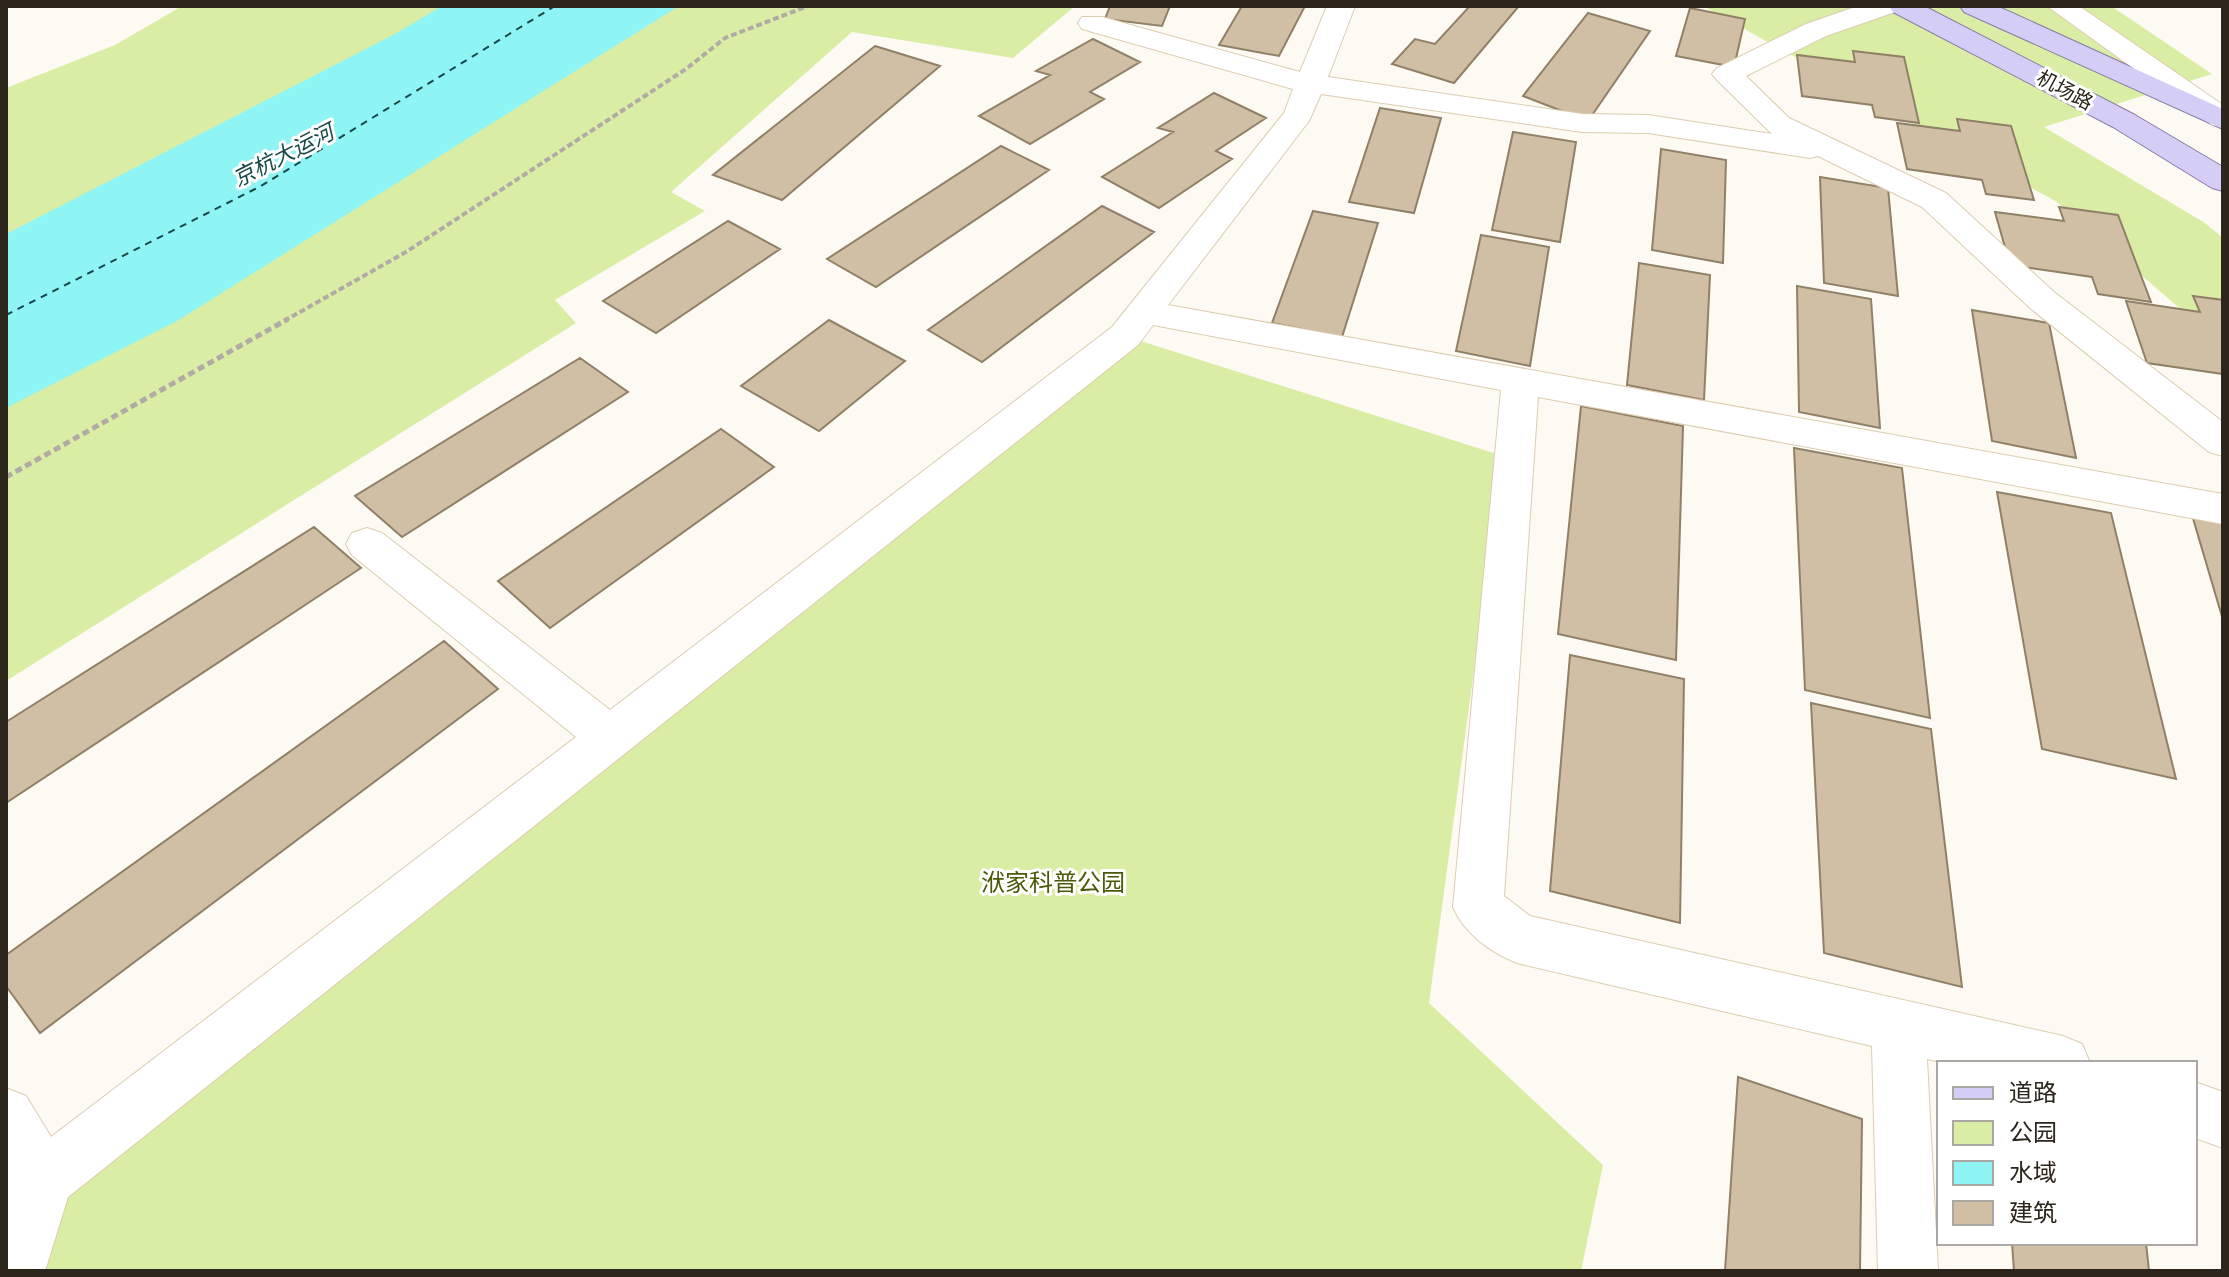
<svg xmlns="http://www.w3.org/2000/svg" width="2229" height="1277" viewBox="0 0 2229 1277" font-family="Ubuntu,'Noto Sans SC',sans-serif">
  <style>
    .green { fill: #daeda5 }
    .water { fill: #8ef4f4 }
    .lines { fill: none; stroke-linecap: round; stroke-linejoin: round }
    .ferry { stroke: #194848; stroke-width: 2; stroke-dasharray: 7 6; stroke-linecap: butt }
    .building { fill: #d0bfa4; stroke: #908067; stroke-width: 2 }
    .minor-casing { stroke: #ddccb0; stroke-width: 2 }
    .major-casing { stroke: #877da6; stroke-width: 2 }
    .path-far1 { stroke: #b0aba4; stroke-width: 4; stroke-dasharray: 6 3; stroke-linecap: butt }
    .path { stroke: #b0aba4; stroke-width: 5; stroke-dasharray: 7 4; stroke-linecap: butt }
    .minor { fill: #fff; fill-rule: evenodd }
    .major { fill: #d4cef7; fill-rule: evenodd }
    .labels { text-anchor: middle; stroke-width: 6; stroke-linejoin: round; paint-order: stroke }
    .far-street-label { font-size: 20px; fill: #2c251b; stroke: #fff }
    .far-water-label { font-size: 22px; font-style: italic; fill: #194848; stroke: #fff }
    .park-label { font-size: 24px; fill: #4b5a09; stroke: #fff }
  </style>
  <rect width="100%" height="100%" fill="#fdfaf4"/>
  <path class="green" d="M182 6H1075L1013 58 852 32 671 192 705 211 555 300 576 323 6 681V88L115 45Z
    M1703 6H2111L2212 74 2044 127 2205 223 2223 238V346L2057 202Z
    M1125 336 1503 456 1429 1003 1603 1165 1581 1271H15L44 1179Z"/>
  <path class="water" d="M442 6H679L177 321 6 408V234L395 34Z"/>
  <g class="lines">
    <path class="ferry" d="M6 315 261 186 555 6"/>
  </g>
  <path class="building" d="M1110 6H1170L1162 26 1105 19Z
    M1242 6H1305L1279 56 1219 45Z
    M1466 6H1519L1454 83 1392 64 1415 39 1435 44 1469 7Z
    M1690 8 1745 19 1734 67 1676 56Z
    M1588 13 1650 31 1588 121 1523 96Z
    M1093 39 1140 62 1090 92 1104 99 1030 144 979 116 1050 75 1036 71Z
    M875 46 940 66 782 200 713 175Z
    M1853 51 1904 57 1919 123 1875 117 1872 105 1802 96 1797 55 1855 62Z
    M1214 93 1266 118 1216 151 1232 159 1159 208 1102 177 1173 132 1158 128Z
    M1380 108 1441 118 1414 213 1349 202Z
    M1957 119 2011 126 2034 200 1986 194 1982 180 1907 169 1897 123 1960 131Z
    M1513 132 1576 142 1560 242 1492 230Z
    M1001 146 1049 170 876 287 827 259Z
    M1661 149 1726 160 1723 263 1652 250Z
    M1820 177 1888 188 1898 296 1824 283Z
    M1102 206 1154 232 982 362 928 330Z
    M2059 207 2118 215 2151 302 2098 294 2092 277 2010 265 1995 212 2064 221Z
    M1313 211 1378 223 1342 337 1272 323Z
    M728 221 780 249 656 333 603 301Z
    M1481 235 1549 247 1530 366 1456 351Z
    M1639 263 1710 275 1704 400 1627 385Z
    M1797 286 1871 299 1880 428 1799 412Z
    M2193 296 2223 300V374L2147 363 2126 301 2200 312Z
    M1972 310 2049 323 2076 458 1992 441Z
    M829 320 905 361 819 431 741 386Z
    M580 358 628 392 402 537 355 496Z
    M1581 406 1683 426 1676 660 1558 634Z
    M721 429 774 467 550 628 498 581Z
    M1794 448 1902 468 1930 718 1805 690Z
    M1997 492 2111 513 2176 779 2042 749Z
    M2192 515 2223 521V620Z
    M314 527 361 568 6 803V722Z
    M444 641 498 689 40 1033 6 986V955Z
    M1570 655 1684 679 1680 923 1550 891Z
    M1811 703 1931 729 1962 987 1824 953Z
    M1738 1077 1862 1119 1860 1271H1725Z
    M2012 1243H2146L2149 1271H2014Z"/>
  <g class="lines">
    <defs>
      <path id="minor" d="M1327 6H1355L1328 77 1582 114 1648 115 1772 134 1717 80 1712 74 1717 68 1806 24 1858 6H1899L1895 12 1826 36 1746 76 1789 118 1946 193 2054 292 2223 422V456L2209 452 2030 308 1922 207 1818 156 1810 158 1648 133 1582 132 1321 94 1309 121 1168 305 2223 494V524L1538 397 1504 896 1530 916 2063 1036 2082 1044 2090 1063H1946L1927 1059 1938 1271H1878L1872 1046 1517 963C1490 952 1464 933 1453 907L1501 390 1153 325 1138 345 68 1197 45 1271H6V1088L26 1096 51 1137 576 737 352 555 346 544 352 533 367 528 382 533 610 710 1112 327 1284 113 1293 89 1082 29 1078 23 1082 17H1102L1300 72Z
        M2047 6H2079L2223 105V128L2212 125Z
        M2195 1082 2223 1092V1148L2195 1138Z"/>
      <path id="major" d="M1889 6H1924L2135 115 2223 167V191L2212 188 2113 127 1893 12Z
        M1960 6H1997L2223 109V129L1964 12Z"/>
    </defs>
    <use href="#minor" class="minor-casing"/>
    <use href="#major" class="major-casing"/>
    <path class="path-far1" d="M284 321 406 252 686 69 725 38 808 6"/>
    <path class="path" d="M6 477 288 319"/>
    <use href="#minor" class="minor"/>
    <use href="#major" class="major"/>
  </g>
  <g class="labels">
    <g class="far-street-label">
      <text transform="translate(2065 90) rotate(28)" y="7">机场路</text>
    </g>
    <g class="far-water-label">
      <text transform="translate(283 155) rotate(-27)" y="8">京杭大运河</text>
    </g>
    <g class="park-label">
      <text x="1053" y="891">洑家科普公园</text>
    </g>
  </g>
  <rect width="2229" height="1277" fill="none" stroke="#2c251b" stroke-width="16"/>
  <rect x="1937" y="1061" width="260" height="184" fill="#ffffff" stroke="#aba8a4" stroke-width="2"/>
  <rect x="1953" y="1087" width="40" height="12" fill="#d4cef7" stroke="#aba8a4" stroke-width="2"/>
  <text x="2009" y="1101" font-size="24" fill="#2c251b">道路</text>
  <rect x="1953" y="1121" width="40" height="24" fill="#daeda5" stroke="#aba8a4" stroke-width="2"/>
  <text x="2009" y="1141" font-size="24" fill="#2c251b">公园</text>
  <rect x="1953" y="1161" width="40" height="24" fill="#8ef4f4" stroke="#aba8a4" stroke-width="2"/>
  <text x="2009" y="1181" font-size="24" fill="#2c251b">水域</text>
  <rect x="1953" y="1201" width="40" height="24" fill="#d0bfa4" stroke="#aba8a4" stroke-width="2"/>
  <text x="2009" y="1221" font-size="24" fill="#2c251b">建筑</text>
</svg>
